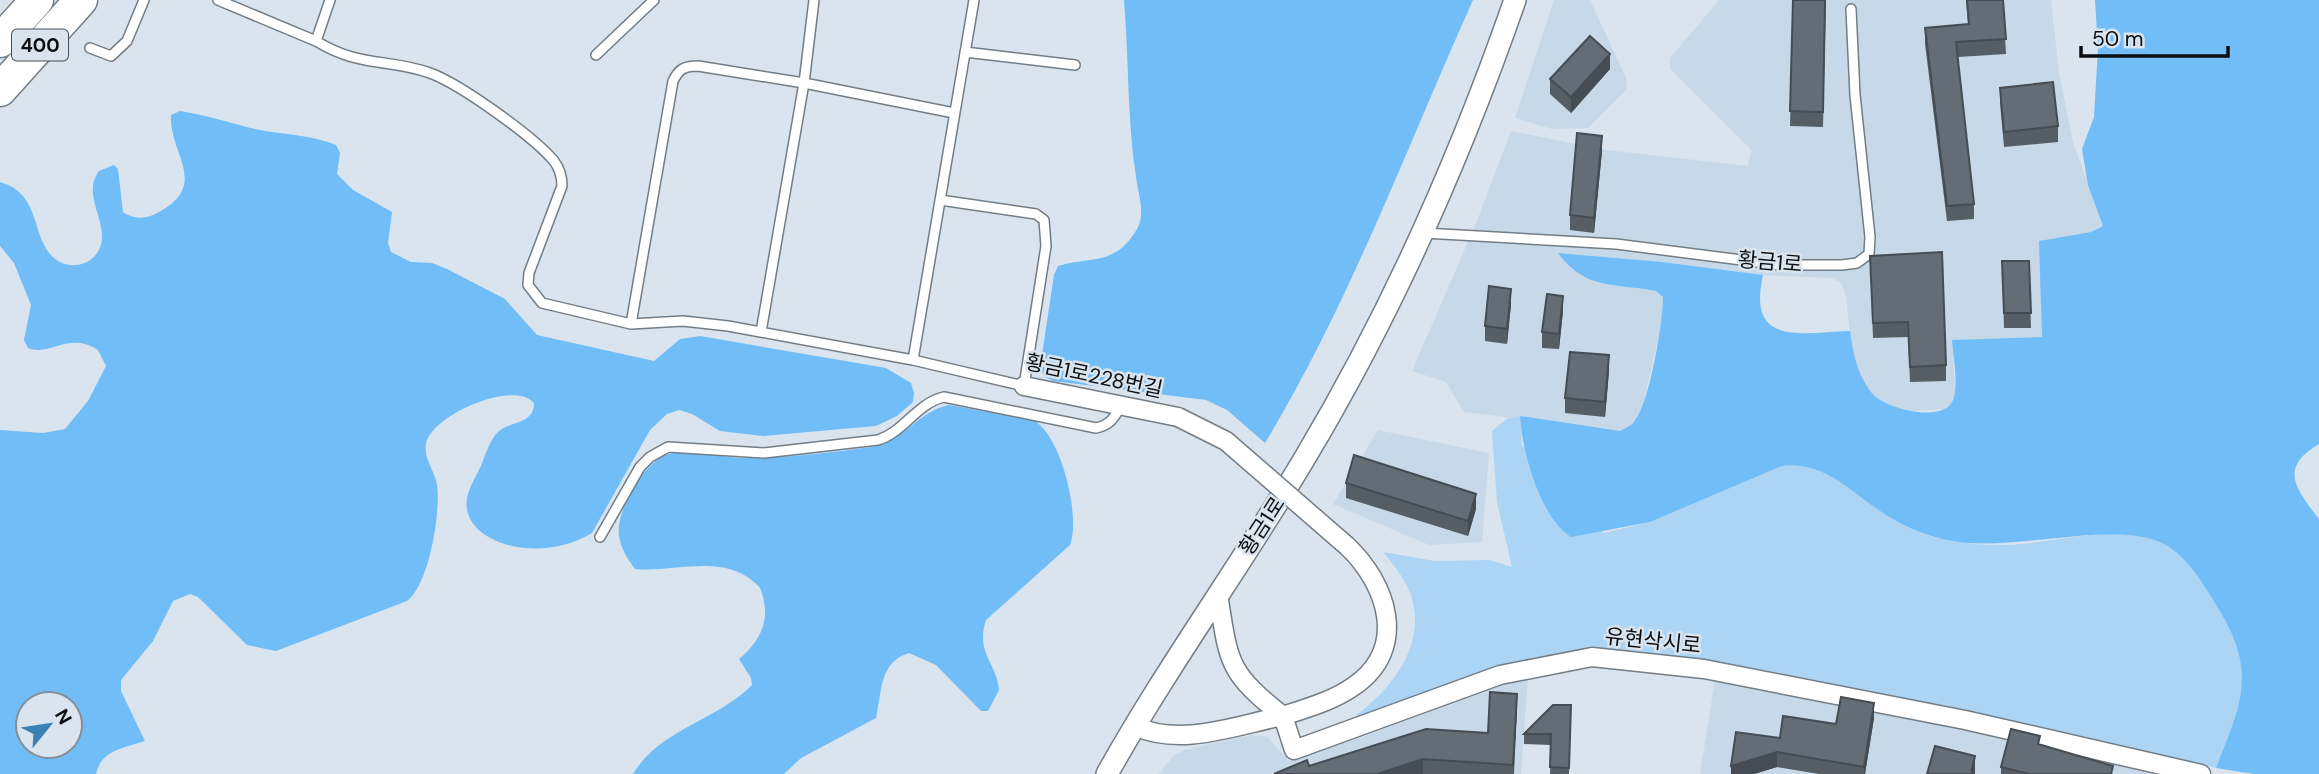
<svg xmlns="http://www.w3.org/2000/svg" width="2319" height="774" viewBox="0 0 2319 774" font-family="'DM Sans','Noto Sans KR',sans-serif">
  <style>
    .built { fill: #c7d9e8 }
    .green { fill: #acd4f5 }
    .forest { fill: #71bdf7; fill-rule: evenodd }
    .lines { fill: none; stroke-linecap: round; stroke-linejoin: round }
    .service-casing { stroke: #727d85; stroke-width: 12 }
    .minor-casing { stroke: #727d85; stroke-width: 21 }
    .tertiary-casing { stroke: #727d85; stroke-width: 24 }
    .motorway-casing { stroke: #727d85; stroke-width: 35 }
    .service { stroke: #fff; stroke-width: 9 }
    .minor { stroke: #fff; stroke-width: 18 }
    .tertiary { stroke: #fff; stroke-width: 21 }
    .motorway { stroke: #fff; stroke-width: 32 }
    .minor-bridge-casing { stroke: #727d85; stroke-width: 21; stroke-linecap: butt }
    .minor-bridge { stroke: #fff; stroke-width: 18 }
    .wall { fill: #555e65 }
    .shaded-wall { fill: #454c53 }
    .building { fill: #636d76; stroke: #454c53; stroke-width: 2 }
    .labels { text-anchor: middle; stroke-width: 5; stroke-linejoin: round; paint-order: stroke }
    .shield { fill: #d9e4ee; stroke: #484e53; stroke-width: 2 }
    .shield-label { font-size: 19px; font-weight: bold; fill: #0a0e11 }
    .street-label { font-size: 21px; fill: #0a0e11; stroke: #d9e4ee }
  </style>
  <rect width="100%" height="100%" fill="#d9e4ee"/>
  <path class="built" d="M1554 0H1590L1627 80 1626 90 1588 128 1552 129 1515 118Z
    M1719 0H2051L2059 73 2073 142 2103 226 2091 232 2040 241 2042 337 1952 340 1955 389 1952 403 1945 409 1912 411 1887 406 1872 395 1860 376 1852 352 1846 296 1841 283 1832 278 1763 275 1662 262 1559 253 1596 282 1656 291 1663 297V316L1651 371 1642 408 1634 423 1621 431 1464 412 1446 382 1412 371 1477 221 1511 131 1606 150 1748 166 1751 150 1670 69V58Z
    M1378 430 1489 453 1482 542 1429 545 1333 504Z
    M1528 676 1521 774H1159L1173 756 1184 750 1252 735 1267 737 1289 761 1365 736Z
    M1715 679 1992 734 2161 774H1700Z"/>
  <path class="green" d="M1520 416 1522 445 1604 533 1650 522 1782 466C1825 462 1847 489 1880 511 1899 524 1920 534 1942 539 1961 544 1986 545 2006 545 2053 544 2120 521 2164 544 2189 557 2204 585 2218 608 2258 673 2242 704 2216 768L1955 708 1665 655 1596 649 1534 657 1491 669 1360 721 1356 715C1394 688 1431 638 1408 588 1402 575 1392 563 1383 552L1435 561 1490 560 1512 567 1497 502 1492 431 1508 418Z"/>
  <path class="forest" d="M1124 0H1473C1406 149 1350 302 1265 443L1227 410 1206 400 1053 381 1044 376 1040 368 1054 275 1058 266C1090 256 1115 267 1137 229 1146 213 1138 194 1136 177 1127 118 1129 59 1124 0Z
    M2095 0H2319V444C2278 468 2296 489 2319 519V774H2254L2216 768C2241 704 2258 673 2218 608 2204 585 2188 557 2164 544 2112 517 2008 556 1942 539 1919 533 1899 524 1880 511 1847 489 1825 462 1782 466L1650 522 1571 537C1540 517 1522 452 1520 416L1620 431C1625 428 1631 426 1634 422 1650 403 1663 322 1663 297L1656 291C1614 283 1585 290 1558 253L1662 262 1763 275C1747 346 1799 333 1850 331 1853 353 1857 374 1871 392 1883 409 1944 424 1953 400 1959 382 1953 358 1952 340L2042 337 2039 241 2091 232 2103 226 2088 185 2082 149 2094 117 2098 48Z
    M180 111C206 115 230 123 255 129 282 135 310 134 336 145L340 153 337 174 353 190 392 212 388 243 391 252 411 262 432 263 447 269 505 299 537 335 654 361 680 339 700 336 886 368 911 383 914 393 913 402 897 416 876 426 763 436 720 431 692 414 679 410 667 414 650 430 592 533C572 545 549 550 525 548 499 546 462 530 467 498 469 488 475 478 480 468 485 457 488 444 496 434 508 420 534 426 534 403 514 379 431 415 426 444 423 458 435 471 437 485 441 512 429 585 407 601L276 651 247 645 198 597 190 594 173 601 153 641 121 680V691L145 741C124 748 101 750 96 774H0V430L43 433 65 429 88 401 106 366 98 350C67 331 51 357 28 348L24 340 31 305 14 263 0 246V182C42 194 30 236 54 258 73 274 101 262 102 238 103 215 83 193 99 171L114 165 118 169 123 212C134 220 147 219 159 212 210 184 169 154 171 115ZM28 704H70V746H28Z
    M949 405 1033 420C1061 434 1081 516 1070 545L986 620C975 653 997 663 999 690L988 711H981L936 665 909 653C879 662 882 692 876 718L801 758 784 774H633C660 729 716 721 752 685L751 678 739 659C762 640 772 617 760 588 727 551 676 573 635 569 627 558 621 549 619 536 615 512 644 460 669 454 691 448 720 458 743 458 785 458 829 453 871 447 903 442 918 411 949 405Z"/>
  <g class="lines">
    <defs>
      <path id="service" d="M218 0 316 41 330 0
        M814 0 804 83 954 113
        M316 41C360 68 387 58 430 73 460 84 533 136 554 161 560 169 562 176 562 186L529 273 528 285 542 303 631 324 683 321 728 326 913 360
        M90 48 111 56 127 41 144 0
        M965 52 1075 65
        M596 55 654 0
        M940 200 1036 214 1044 220 1046 246 1024 386 913 360 974 0
        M1424 233 1616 244 1781 265H1842L1857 263 1869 254 1870 237 1855 95 1851 9
        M631 324 673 81C679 69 684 66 698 66L804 83 761 332
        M600 537 640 467 650 457 668 447 764 453 878 440C904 432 917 403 944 397L1096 428C1110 425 1114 418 1121 406"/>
      <path id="minor" d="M1024 386 1178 417
        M1218 594C1229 663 1227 672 1283 716 1307 708 1333 701 1354 686 1409 648 1387 584 1347 546
        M1134 726C1182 747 1233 726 1283 716L1294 750 1500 675 1592 657 1704 669 1965 720 2201 774"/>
      <path id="tertiary" d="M1107 774C1168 665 1242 564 1306 456 1392 312 1460 158 1515 0"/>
      <path id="motorway" d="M0 41 37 0
        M0 90 81 0"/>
    </defs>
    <use href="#service" class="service-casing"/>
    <use href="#minor" class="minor-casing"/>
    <use href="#tertiary" class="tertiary-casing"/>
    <use href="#motorway" class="motorway-casing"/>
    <use href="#service" class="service"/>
    <use href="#minor" class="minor"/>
    <use href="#tertiary" class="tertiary"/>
    <use href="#motorway" class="motorway"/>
    <defs>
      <path id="minor-bridge" d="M1178 417 1226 441 1347 546"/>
    </defs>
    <use href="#minor-bridge" class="minor-bridge-casing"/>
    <use href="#minor-bridge" class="minor-bridge"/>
  </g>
  <path class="wall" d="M1793 0H1826L1823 127 1790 126Z
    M1966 0H2003L2006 54 1958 57 1974 204V219L1947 221 1925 44V28L1968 24Z
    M1610 69 1571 113 1550 94V79Z
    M2000 88 2058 126V142L2004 147 2000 103Z
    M1602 151 1594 233 1570 230V215Z
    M1870 256 1946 365V381L1910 382 1908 337 1873 338Z
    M2002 261H2029L2031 328H2004Z
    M1511 304 1507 344 1485 341V326Z
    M1563 311 1559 349 1542 348V332Z
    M1609 371 1605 417 1565 413V398Z
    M1346 483 1476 509 1468 536 1346 498Z
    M1571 705 1569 774H1550L1551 745 1524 744V734Z
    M1517 709 1514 774H1274L1309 766 1488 733Z
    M1874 718 1865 774H1819L1777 767 1754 774H1731L1780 738 1836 724Z
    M2040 745 2113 774H2001V767Z"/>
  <path class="shaded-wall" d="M1610 54V69L1571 113V97Z
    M1602 136V151L1594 233V218Z
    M1511 289V304L1507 344V329Z
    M1563 296V311L1559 349V334Z
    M1609 355V371L1605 417V402Z
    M1476 494V509L1468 536V521Z
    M1517 694V709L1513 774V765Z
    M1874 703V718L1865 774H1864V767Z
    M1777 752V767L1754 774H1731V766Z
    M1975 756V774H1971Z
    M1423 759V774H1377Z"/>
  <path class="building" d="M1793 0H1825L1823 112 1790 111Z
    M1967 0H2003L2006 39 1956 42 1974 204 1947 206 1925 28 1969 24Z
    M1590 36 1610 54 1571 97 1550 79Z
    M2053 82 2058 126 2004 132 2000 88Z
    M1577 133 1602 136 1594 218 1570 215Z
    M1942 252 1946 365 1910 367 1908 322 1873 323 1870 256Z
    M2002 261H2029L2031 313H2004Z
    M1489 286 1511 289 1507 329 1485 326Z
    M1547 294 1563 296 1559 334 1542 332Z
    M1570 352 1609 355 1605 402 1565 398Z
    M1354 455 1476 494 1468 521 1346 483Z
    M1490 692 1517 694 1513 765 1423 759 1377 774H1274L1307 760 1309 766 1426 729 1488 733Z
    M1841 697 1874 703 1864 767 1777 752 1731 766 1736 732 1780 738 1783 716 1836 724Z
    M1553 705H1571L1569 768 1550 767 1551 734H1524Z
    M2011 729 2040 736 2038 744 2113 766 2111 774H2029L2001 767Z
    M1935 746 1975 756 1971 774H1927Z"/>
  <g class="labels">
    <rect class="shield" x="12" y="29.5" width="56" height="31" rx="5"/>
    <g class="shield-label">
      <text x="40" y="52">400</text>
    </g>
    <g class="street-label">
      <text transform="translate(1770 262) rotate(5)" y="7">황금1로</text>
      <text transform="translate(1094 376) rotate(12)" y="7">황금1로228번길</text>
      <text transform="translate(1262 526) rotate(-57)" y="7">황금1로</text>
      <text transform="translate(1653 641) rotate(6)" y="7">유현삭시로</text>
    </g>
  </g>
  <g transform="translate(49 725) rotate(60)"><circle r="33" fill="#d9e4ee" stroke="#868e96" stroke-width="2"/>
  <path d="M0-5L12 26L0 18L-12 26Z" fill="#3a82b6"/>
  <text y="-10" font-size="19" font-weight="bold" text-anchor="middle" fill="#0a0e11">N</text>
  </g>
  <path d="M2081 46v10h147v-10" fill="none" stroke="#0a0e11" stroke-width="3.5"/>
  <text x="2092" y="46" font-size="21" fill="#0a0e11" stroke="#d9e4ee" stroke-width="5" paint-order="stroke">50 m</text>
</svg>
